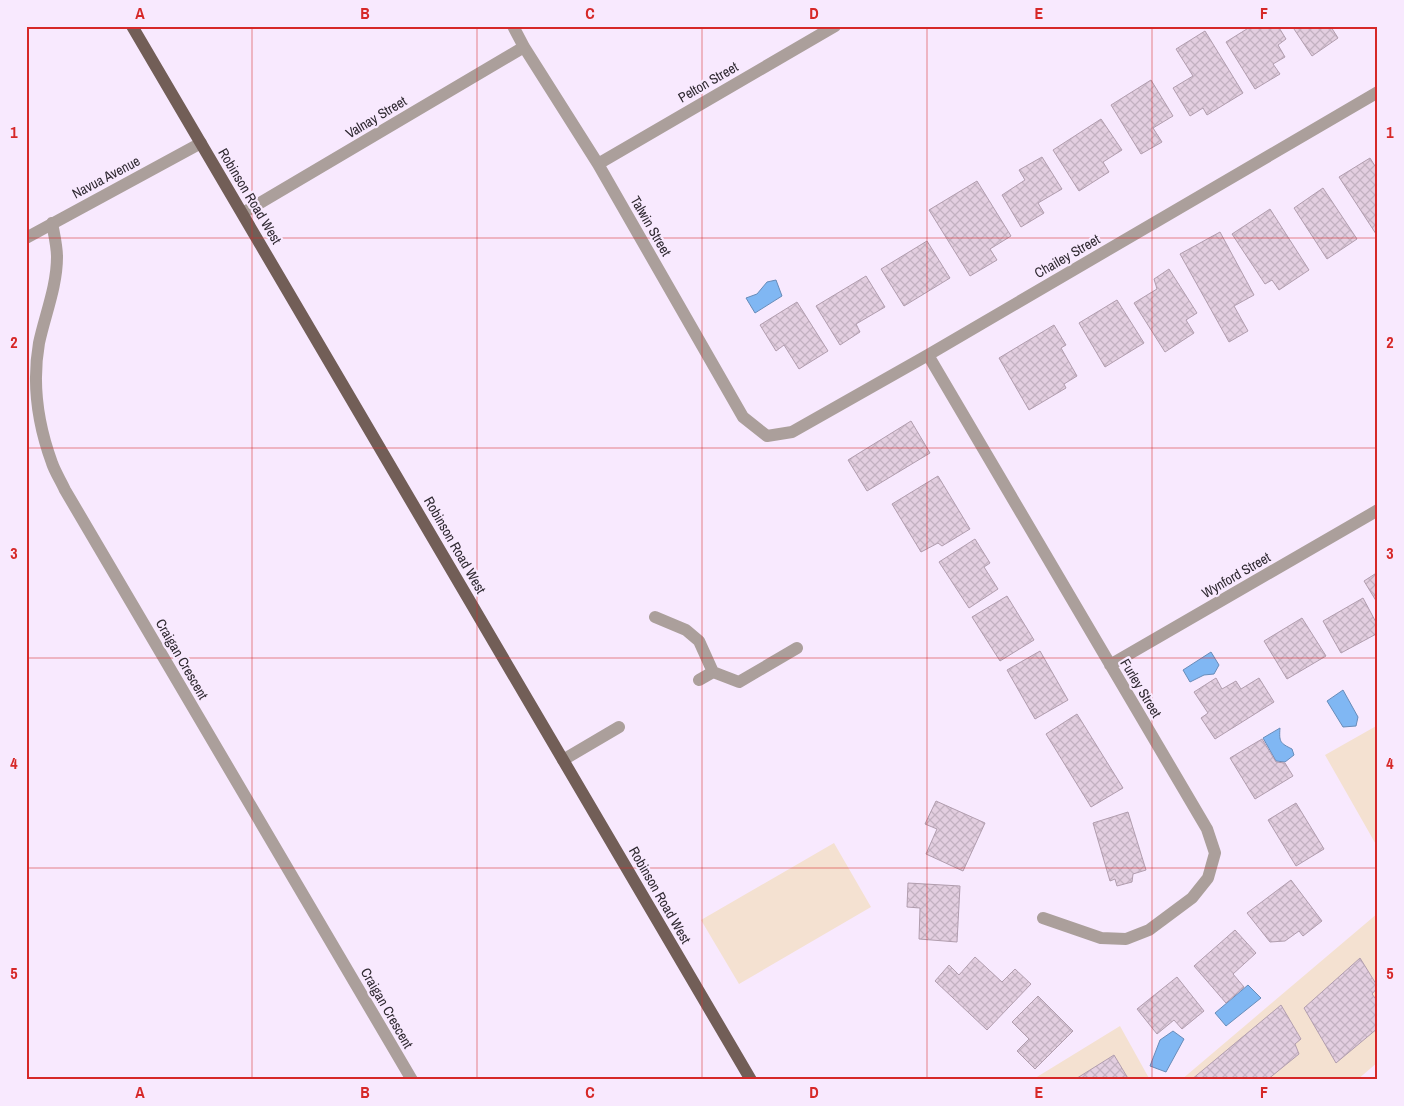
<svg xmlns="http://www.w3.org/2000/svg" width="1404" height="1106" viewBox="0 0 1404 1106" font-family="'Archivo Narrow',sans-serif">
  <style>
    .commercial { fill: #f4e1d1 }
    .water { fill: #80b7f3; stroke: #688cb9 }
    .building { fill: url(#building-cross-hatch); stroke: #b19dae }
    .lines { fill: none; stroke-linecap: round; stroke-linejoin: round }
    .lane { stroke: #ab9f9b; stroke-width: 12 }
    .street { stroke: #ab9f9b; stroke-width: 12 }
    .primary { stroke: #725e57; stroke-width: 12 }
    .grid { fill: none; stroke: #d62828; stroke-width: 1; stroke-opacity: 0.55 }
    .labels { text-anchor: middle; stroke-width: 4.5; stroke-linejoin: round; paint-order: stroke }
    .street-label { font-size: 14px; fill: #2f2931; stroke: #f8e9fe }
    .neatline { fill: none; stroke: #d62828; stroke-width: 2 }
    .grid-label { font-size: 16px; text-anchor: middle; font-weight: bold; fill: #d62828 }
  </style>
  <defs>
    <pattern id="building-cross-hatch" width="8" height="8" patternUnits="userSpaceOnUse" patternTransform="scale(1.25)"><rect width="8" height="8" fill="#e3cee0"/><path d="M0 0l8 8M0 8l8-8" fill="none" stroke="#c3b1c1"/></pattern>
  </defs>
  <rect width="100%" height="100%" fill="#f8e9fe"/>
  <path class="commercial" d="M1378 725V848L1325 755Z
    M834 843 871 907 739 984 701 920Z
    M1378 913V1062L1357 1080H1181Z
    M1120 1026 1150 1080H1032Z"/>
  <path class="water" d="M776 280 782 296 755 313 746 298 757 294 767 282Z
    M1211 652 1219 665 1214 674 1204 675 1190 682 1183 670Z
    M1343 690 1358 717 1356 726 1343 727 1327 701Z
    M1280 728C1279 742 1280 743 1292 749L1294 755 1285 762 1276 761 1263 738Z
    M1248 985 1261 998 1226 1026 1215 1013Z
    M1173 1031 1184 1039 1166 1072 1150 1066 1160 1040Z"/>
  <path class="building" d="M1250 26H1278L1286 39 1278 45 1285 57 1273 64 1280 74 1255 89 1226 42 1250 27Z
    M1292 26H1333L1331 27 1338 38 1312 56Z
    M1205 31 1243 93 1207 115 1203 108 1190 116 1173 88 1193 76 1176 49Z
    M1151 80 1173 116 1153 128 1162 142 1141 154 1111 105Z
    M1101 119 1122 150 1103 162 1109 172 1079 191 1053 150Z
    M1042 157 1062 189 1038 203 1044 213 1021 227 1002 195 1025 180 1019 170Z
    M1370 158 1375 166 1378 164V237L1339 177Z
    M977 181 1011 236 990 249 997 260 970 276 929 210Z
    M1323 188 1357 239 1327 259 1294 208Z
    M1270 209 1309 270 1279 290 1272 280 1265 284 1232 234Z
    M1220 232 1254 295 1234 306 1248 331 1229 342 1180 254Z
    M927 241 950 278 904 306 881 269Z
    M1169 269 1197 313 1186 320 1194 333 1165 352 1134 303 1157 289 1154 279Z
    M866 276 885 307 856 324 860 332 840 345 816 306Z
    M1117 300 1144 343 1105 367 1079 323Z
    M797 302 828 351 799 369 784 345 776 351 760 325Z
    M1054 325 1066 345 1061 348 1077 376 1064 384 1066 388 1029 410 999 358Z
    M911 421 930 453 867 491 848 460Z
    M938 476 970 529 942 546 938 543 921 552 892 504Z
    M975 539 990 563 984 567 998 589 969 608 939 562Z
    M1378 572V604L1364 581Z
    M1007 596 1034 640 1000 661 972 617Z
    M1363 598 1378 626V633L1341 653 1323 621Z
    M1302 618 1326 656 1287 679 1264 641Z
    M1040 651 1068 700 1035 719 1007 670Z
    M1216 678 1222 689 1236 681 1241 689 1259 678 1274 702 1215 739 1201 718 1208 713 1194 692Z
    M1077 714 1123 788 1091 807 1046 734Z
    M1262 739 1276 762 1285 763 1293 776 1255 799 1230 758Z
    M936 801 985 823 963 871 926 854 937 829 925 824Z
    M1296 803 1324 849 1296 866 1268 820Z
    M1128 812 1146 870 1133 874 1132 882 1117 886 1115 879 1110 881 1093 823Z
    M1291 880 1322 921 1303 936 1299 931 1285 941 1270 942 1247 913Z
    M908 883 960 886 957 942 919 939 920 908 907 907Z
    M1235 930 1256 953 1233 974 1244 987 1226 1003 1194 966Z
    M975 957 1002 982 1015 969 1031 984 987 1030 935 981 949 965 959 975Z
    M1360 958 1378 987 1372 994 1378 1002V1028L1336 1063 1304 1008Z
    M1177 977 1204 1011 1182 1029 1174 1020 1157 1034 1137 1009Z
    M1038 996 1073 1031 1035 1069 1017 1051 1029 1039 1012 1022Z
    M1281 1005 1301 1039 1295 1044 1299 1054 1267 1080H1191Z
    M1114 1055 1129 1080H1074Z"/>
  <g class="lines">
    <path class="lane" d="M655 617 686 630 699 641 713 672 739 682 797 648
      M699 680 713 672
      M563 760 619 727"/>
    <path class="street" d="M513 26 524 47 598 164 743 417 767 436 792 432 928 355 1378 92
      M598 164 835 26
      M243 213 524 47
      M52 223C54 234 57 246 57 257 57 286 45 315 39 343 32 383 38 425 52 463 55 472 61 481 65 490L412 1080
      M26 238 201 143
      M928 355 1207 829 1215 853 1208 878 1192 898 1149 930 1126 939 1101 938 1043 918
      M1110 665 1378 510"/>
    <path class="primary" d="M132 26 751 1080"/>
  </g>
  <path class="grid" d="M252 26V1080M477 26V1080M702 26V1080M927 26V1080M1152 26V1080M26 238H1378M26 448H1378M26 658H1378M26 868H1378"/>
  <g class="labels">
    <g class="street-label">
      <text transform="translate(708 82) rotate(-30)" y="5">Pelton Street</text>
      <text transform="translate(376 117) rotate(-31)" y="5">Valnay Street</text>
      <text transform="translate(106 177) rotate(-28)" y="5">Navua Avenue</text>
      <text transform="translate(250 196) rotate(59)" y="5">Robinson Road West</text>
      <text transform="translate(651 226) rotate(60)" y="5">Talwin Street</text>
      <text transform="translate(1067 256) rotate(-30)" y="5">Chailey Street</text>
      <text transform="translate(455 545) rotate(60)" y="5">Robinson Road West</text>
      <text transform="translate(1236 575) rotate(-30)" y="5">Wynford Street</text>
      <text transform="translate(182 659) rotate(60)" y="5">Craigan Crescent</text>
      <text transform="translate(1141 688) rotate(59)" y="5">Furley Street</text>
      <text transform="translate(660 895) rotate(60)" y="5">Robinson Road West</text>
      <text transform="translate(387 1008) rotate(60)" y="5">Craigan Crescent</text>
    </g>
  </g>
  <rect width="1404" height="1106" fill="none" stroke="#f8e9fe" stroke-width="55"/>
  <rect x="28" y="28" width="1348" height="1050" class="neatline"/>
  <g class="grid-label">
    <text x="140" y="19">A</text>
    <text x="365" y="19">B</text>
    <text x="590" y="19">C</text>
    <text x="814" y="19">D</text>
    <text x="1039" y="19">E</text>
    <text x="1264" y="19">F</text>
    <text x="14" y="138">1</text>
    <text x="1390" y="138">1</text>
    <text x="14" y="348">2</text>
    <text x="1390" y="348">2</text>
    <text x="14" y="559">3</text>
    <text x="1390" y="559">3</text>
    <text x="14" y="769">4</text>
    <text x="1390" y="769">4</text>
    <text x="14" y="979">5</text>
    <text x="1390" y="979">5</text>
    <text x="140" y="1098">A</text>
    <text x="365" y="1098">B</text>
    <text x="590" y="1098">C</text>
    <text x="814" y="1098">D</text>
    <text x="1039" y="1098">E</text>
    <text x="1264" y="1098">F</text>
  </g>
</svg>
